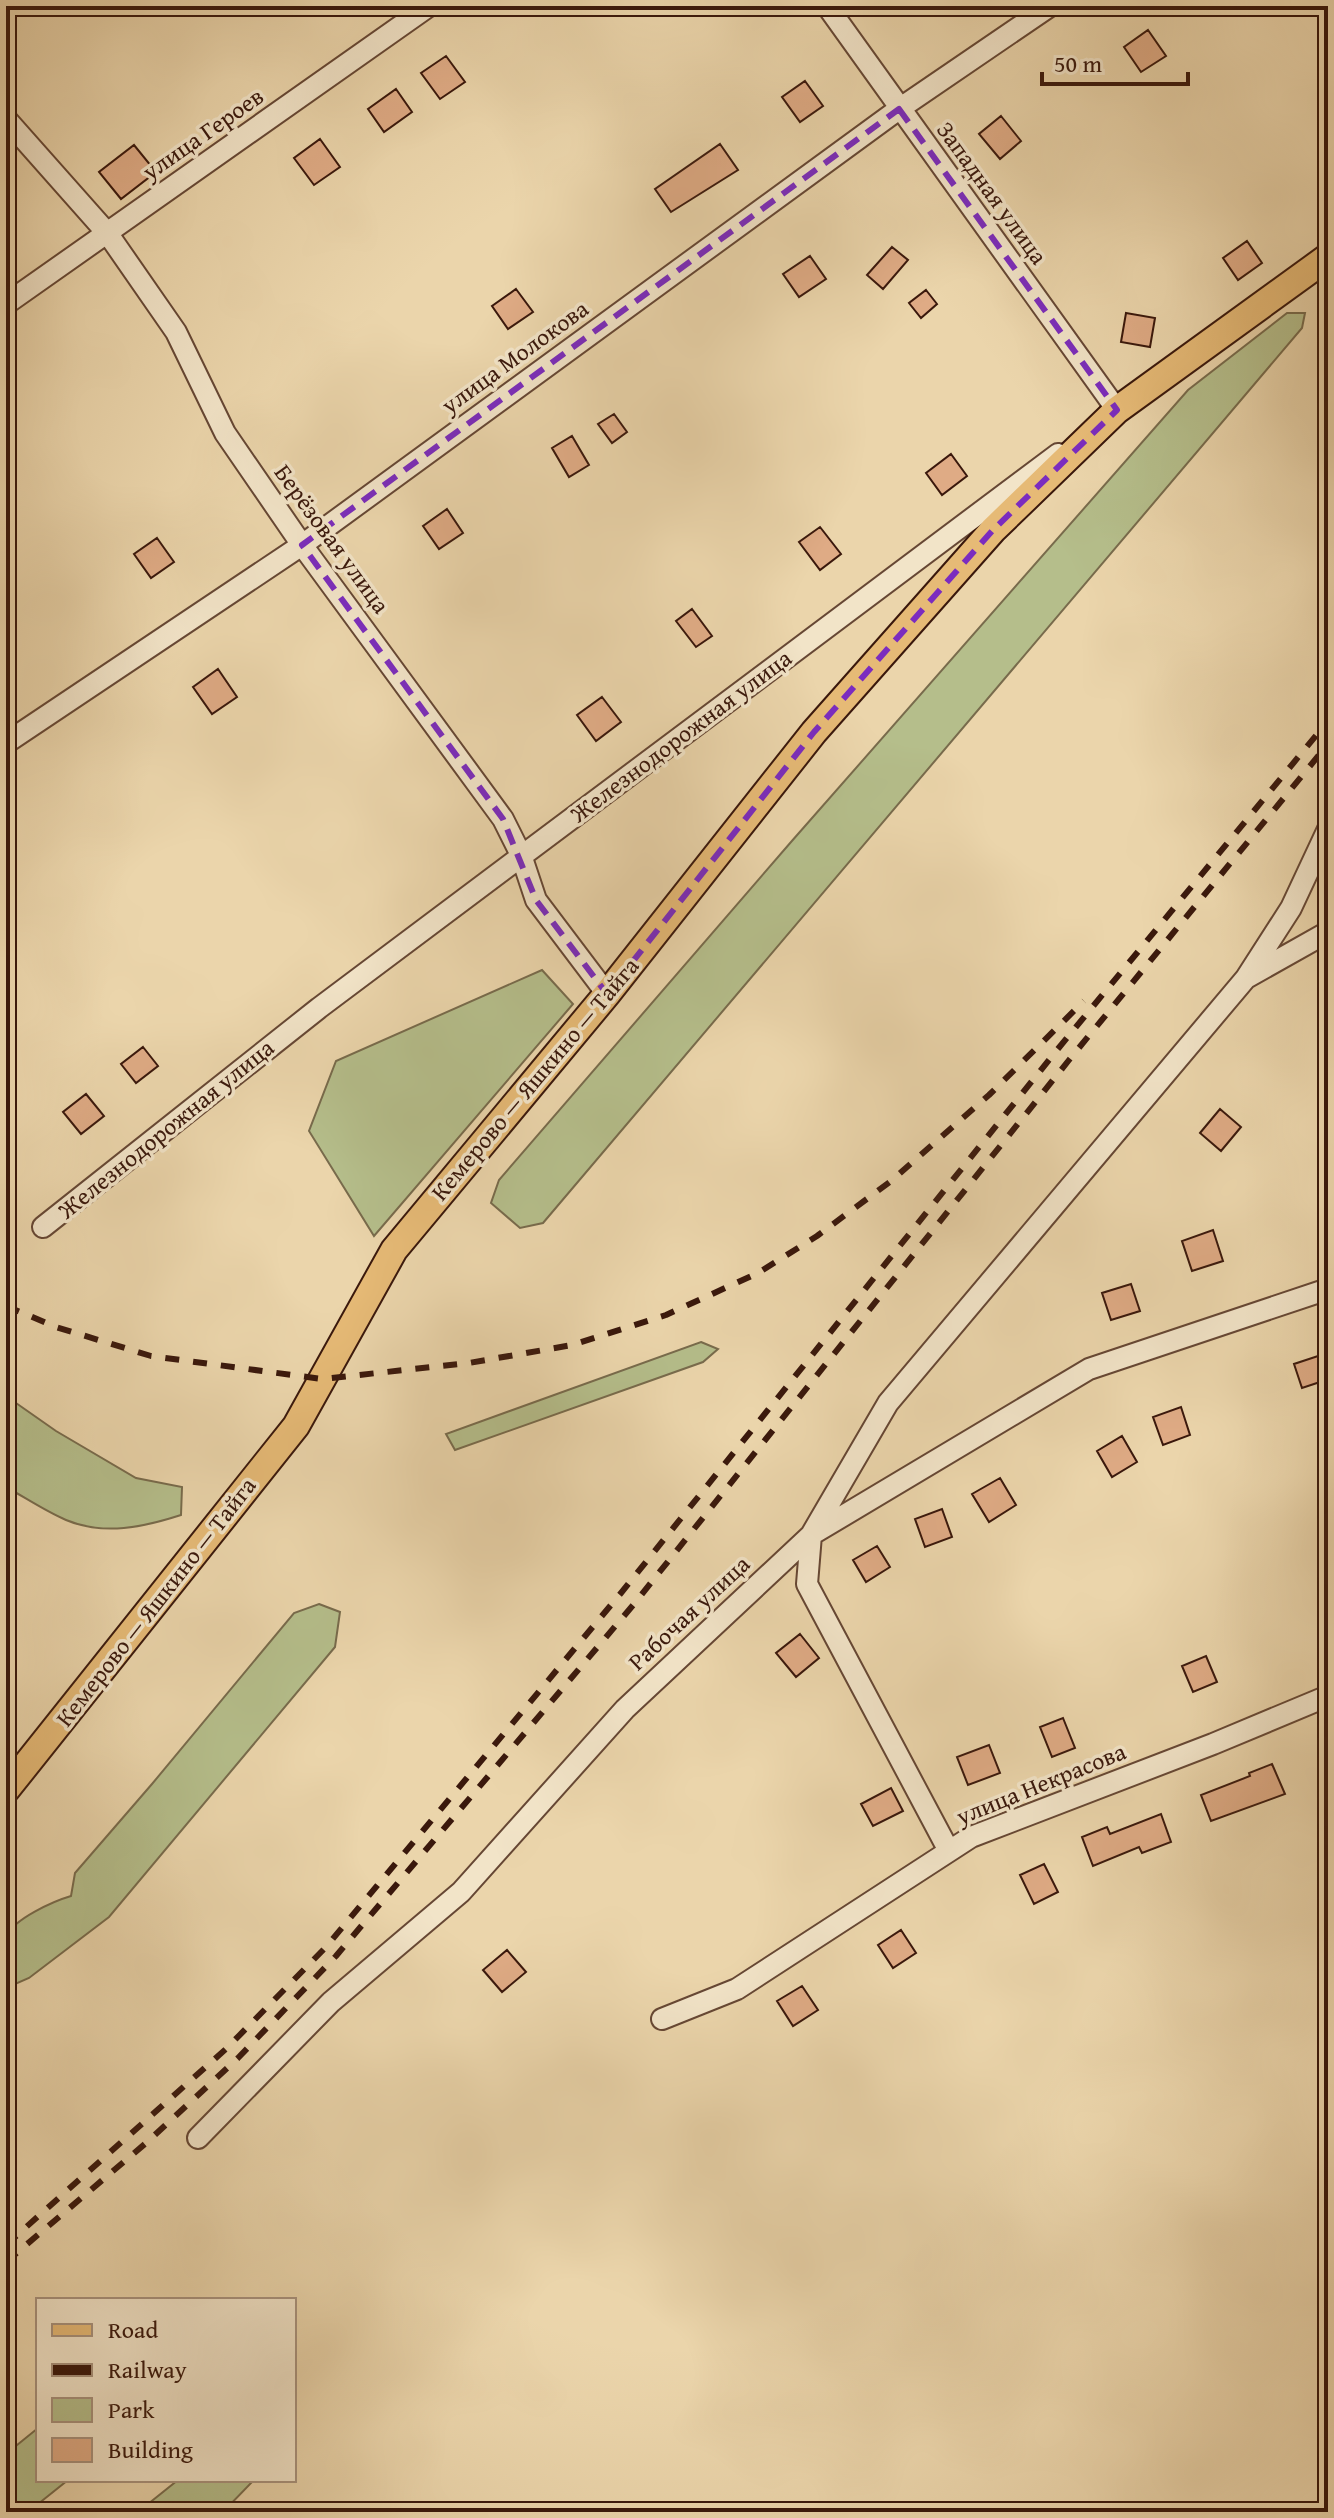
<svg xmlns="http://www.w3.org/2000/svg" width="1334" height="2518" viewBox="0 0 1334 2518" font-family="'Gentium Book Plus',serif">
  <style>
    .green { fill: #b5be8b; stroke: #786b4c; stroke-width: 2 }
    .building { fill: #dfab85; stroke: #3a180c; stroke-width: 2 }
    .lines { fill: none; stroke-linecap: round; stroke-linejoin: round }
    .minor-casing { stroke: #664734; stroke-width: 24 }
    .major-casing { stroke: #3a180c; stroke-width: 30 }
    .minor { stroke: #f2e4c8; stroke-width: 20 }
    .major { stroke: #e6ba76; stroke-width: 26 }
    .rail { stroke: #3a180c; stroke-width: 6; stroke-dasharray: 14 14; stroke-linecap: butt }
    .marked { fill: none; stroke: #7b2cbf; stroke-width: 6; stroke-dasharray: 16 10; stroke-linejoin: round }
    .labels { text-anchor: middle; stroke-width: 7; stroke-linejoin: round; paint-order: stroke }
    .street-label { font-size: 24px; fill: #3a180c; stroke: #f2e4c8 }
  </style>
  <rect width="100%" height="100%" fill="#ebd5ab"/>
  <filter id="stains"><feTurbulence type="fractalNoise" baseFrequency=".0025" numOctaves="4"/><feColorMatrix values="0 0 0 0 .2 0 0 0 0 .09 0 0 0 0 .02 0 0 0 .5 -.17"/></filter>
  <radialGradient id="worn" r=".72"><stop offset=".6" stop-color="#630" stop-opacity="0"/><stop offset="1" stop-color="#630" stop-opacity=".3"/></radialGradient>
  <path class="green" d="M1287 313H1305L1302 328 543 1223 520 1228 491 1203 499 1180 791 842 1188 390Z
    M542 970 573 1004 374 1236 309 1131 336 1061Z
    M701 1342 718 1349 703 1362 455 1450 446 1434Z
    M6 1396 56 1431 136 1478 182 1487 181 1515C144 1527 104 1536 66 1520 45 1511 26 1498 6 1487Z
    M319 1604 340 1612 335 1647 109 1917 29 1978 6 1988C6 1976 2 1947 6 1937 13 1919 54 1901 71 1896L75 1873 152 1784 294 1613Z
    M38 2428V2480H68L28 2512H6V2454Z
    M178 2480H254L223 2512H138Z"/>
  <path class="building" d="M1148 30 1166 56 1141 72 1124 47Z
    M446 56 465 82 440 99 421 73Z
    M805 81 823 106 800 122 782 97Z
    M396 89 412 112 384 132 368 109Z
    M1001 116 1021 141 1000 159 979 134Z
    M320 139 340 167 314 185 294 158Z
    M720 144 738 170 671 212 655 189Z
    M134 145 156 172 121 199 99 172Z
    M1247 241 1262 263 1238 280 1223 258Z
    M892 247 908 260 883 289 867 275Z
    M810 256 826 279 799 297 783 274Z
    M516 289 533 312 508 329 492 306Z
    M926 290 937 304 921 318 909 303Z
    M1126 313 1155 318 1150 347 1121 342Z
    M614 414 627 432 612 443 598 424Z
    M572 436 589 465 569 477 552 448Z
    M951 454 967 476 942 495 926 473Z
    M447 509 463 533 439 549 423 526Z
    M820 527 841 554 820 570 799 542Z
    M157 538 174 562 151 578 134 554Z
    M692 609 712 636 696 647 676 621Z
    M218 669 237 697 212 714 193 687Z
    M602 697 621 722 596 741 577 715Z
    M143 1047 158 1066 136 1083 121 1064Z
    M86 1094 104 1116 81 1134 63 1112Z
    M1220 1109 1241 1127 1221 1151 1200 1133Z
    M1213 1230 1223 1261 1192 1271 1182 1241Z
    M1131 1284 1140 1311 1111 1320 1102 1293Z
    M1318 1356 1326 1380 1302 1388 1294 1364Z
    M1181 1407 1190 1435 1163 1445 1153 1417Z
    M1122 1436 1137 1462 1112 1477 1097 1451Z
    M1000 1478 1016 1505 989 1522 972 1494Z
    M942 1509 952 1537 925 1547 915 1519Z
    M877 1546 890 1567 866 1582 853 1560Z
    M800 1634 819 1658 796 1677 776 1653Z
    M1206 1656 1217 1682 1193 1692 1182 1666Z
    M1063 1718 1075 1748 1052 1757 1040 1727Z
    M989 1745 1000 1773 968 1785 957 1757Z
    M1272 1764 1285 1794 1211 1821 1201 1795 1250 1776 1249 1773Z
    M891 1788 903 1811 873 1826 861 1804Z
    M1161 1814 1171 1842 1142 1853 1139 1847 1093 1866 1082 1837 1107 1827 1110 1834Z
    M1044 1864 1058 1892 1034 1904 1020 1875Z
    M901 1930 916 1953 893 1968 878 1945Z
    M507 1950 526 1972 502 1992 483 1970Z
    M802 1986 818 2010 793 2026 777 2001Z"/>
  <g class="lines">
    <defs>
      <path id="minor" d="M827 6 1117 410 1106 418
        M6 119 108 234 176 332 225 433 302 545 503 819 521 855 536 900 607 994
        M6 304 429 6
        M6 743 302 545 899 109 1050 6
        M1248 977 1328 932
        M43 1227 319 1008 1058 454
        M949 1851 807 1584 811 1535 888 1403 1246 978 1291 908 1328 829
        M662 2019 737 1989 971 1837 1213 1744 1328 1696
        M198 2138 331 2002 461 1892 625 1709 811 1535 1089 1369 1328 1289"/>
      <path id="major" d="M6 1790 296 1426 394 1250 607 994 814 732 993 530 1117 410 1328 257"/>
    </defs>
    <use href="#minor" class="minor-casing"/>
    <use href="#major" class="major-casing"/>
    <use href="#minor" class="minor"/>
    <use href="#major" class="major"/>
    <path class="rail" d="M6 1306 56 1327 151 1356 322 1379 469 1363 572 1345 666 1315 758 1273 817 1236 891 1181 989 1095 1084 1001
      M6 2245 227 2048 326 1947 621 1593 1057 1050 1328 721
      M6 2262 146 2143 238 2058 336 1956 634 1604 1069 1060 1328 744"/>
  </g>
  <path class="marked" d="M899 109 1117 410 993 530 814 732 607 994 536 900 503 819 302 545Z"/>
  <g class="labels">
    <g class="street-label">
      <text transform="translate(203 134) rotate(-35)" y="8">улица Героев</text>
      <text transform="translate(992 193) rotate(54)" y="8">Западная улица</text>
      <text transform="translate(515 357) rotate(-36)" y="8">улица Молокова</text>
      <text transform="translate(332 539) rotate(54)" y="8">Берёзовая улица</text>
      <text transform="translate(681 736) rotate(-37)" y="8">Железнодорожная улица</text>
      <text transform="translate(535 1079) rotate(-50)" y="8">Кемерово — Яшкино — Тайга</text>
      <text transform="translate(166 1129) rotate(-39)" y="8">Железнодорожная улица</text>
      <text transform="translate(156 1602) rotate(-52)" y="8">Кемерово — Яшкино — Тайга</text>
      <text transform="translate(689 1613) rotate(-43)" y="8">Рабочая улица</text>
      <text transform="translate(1041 1784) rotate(-22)" y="8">улица Некрасова</text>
    </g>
  </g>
  <rect width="1334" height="2518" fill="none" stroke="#ebd5ab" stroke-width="32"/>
  <rect x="8" y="8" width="1318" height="2502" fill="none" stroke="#3a180c" stroke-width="4"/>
  <rect x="16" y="16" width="1302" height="2486" fill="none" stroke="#3a180c" stroke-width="2"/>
  <rect x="36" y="2298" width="260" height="184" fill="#f2e4c8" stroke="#a8927d" stroke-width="2"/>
  <rect x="52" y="2324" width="40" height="12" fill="#e6ba76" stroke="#a8927d" stroke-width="2"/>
  <text x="108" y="2338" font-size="24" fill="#3a180c">Road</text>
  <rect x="52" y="2364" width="40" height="12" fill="#3a180c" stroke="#a8927d" stroke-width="2"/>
  <text x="108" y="2378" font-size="24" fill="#3a180c">Railway</text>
  <rect x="52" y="2398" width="40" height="24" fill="#b5be8b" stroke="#a8927d" stroke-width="2"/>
  <text x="108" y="2418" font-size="24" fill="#3a180c">Park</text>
  <rect x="52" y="2438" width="40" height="24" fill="#dfab85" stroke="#a8927d" stroke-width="2"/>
  <text x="108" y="2458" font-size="24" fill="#3a180c">Building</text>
  <path d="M1042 72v12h146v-12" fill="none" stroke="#3a180c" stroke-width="4"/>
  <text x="1054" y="72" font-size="24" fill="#3a180c" stroke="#f2e4c8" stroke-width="6" paint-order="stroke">50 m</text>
  <rect width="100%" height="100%" filter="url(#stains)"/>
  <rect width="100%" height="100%" fill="url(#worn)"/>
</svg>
